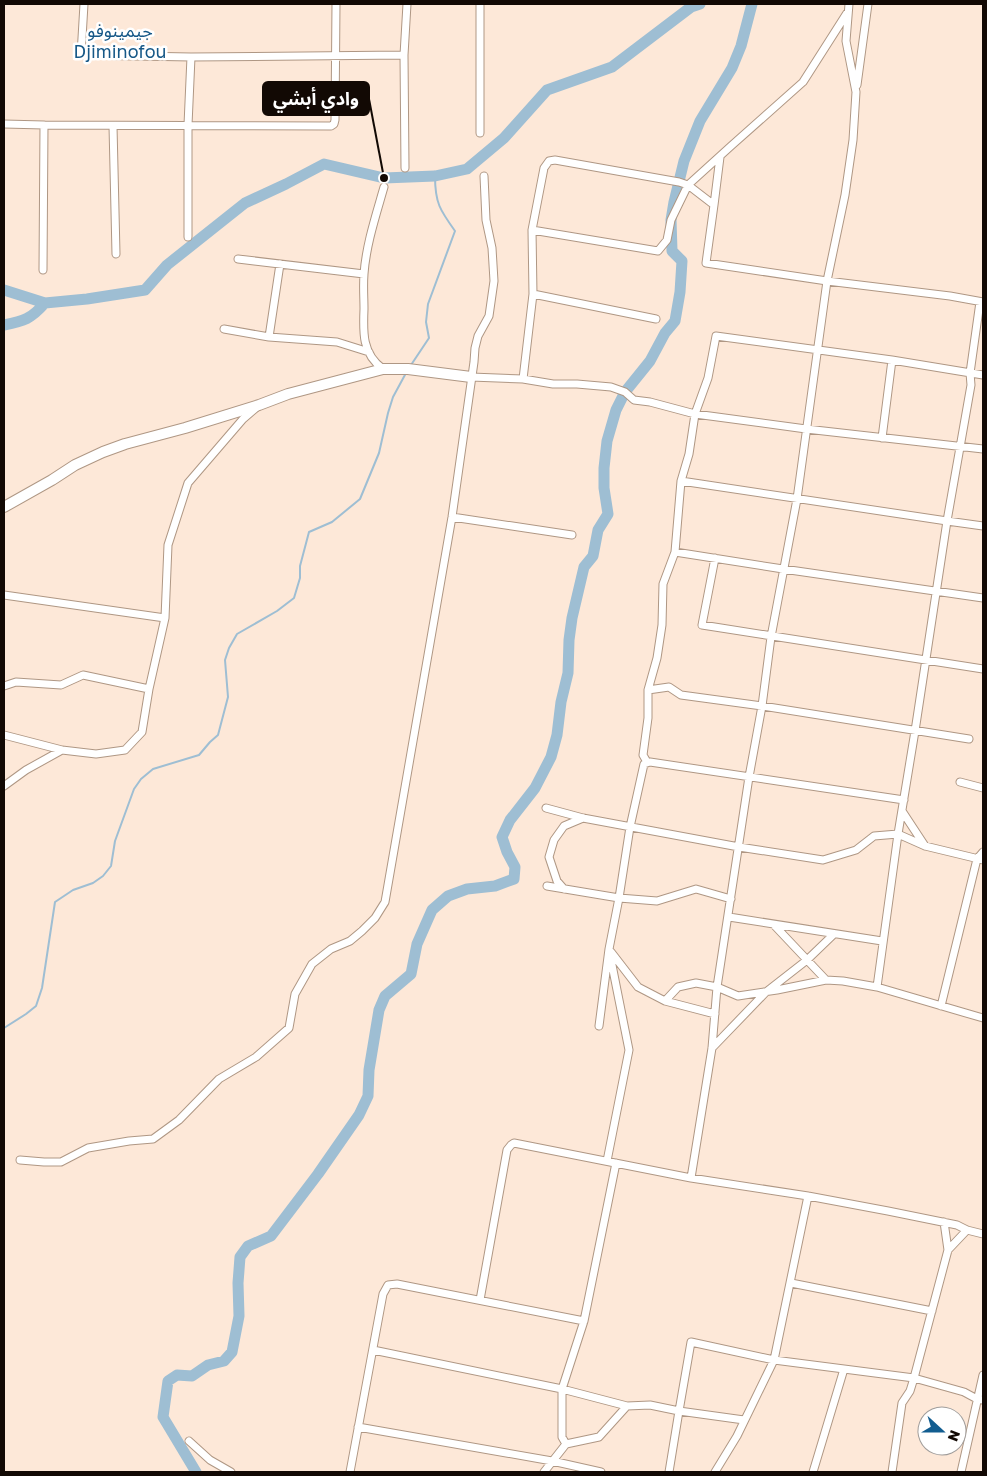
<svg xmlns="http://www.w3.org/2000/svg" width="987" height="1476" viewBox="0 0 987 1476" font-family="'Golos Text','Noto Sans Arabic',sans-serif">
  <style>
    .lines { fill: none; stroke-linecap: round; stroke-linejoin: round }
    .stream { stroke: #9ebed3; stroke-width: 2 }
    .river { stroke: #9ebed3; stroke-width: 11 }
    .street-casing { stroke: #af9784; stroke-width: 9 }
    .secondary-casing { stroke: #af9784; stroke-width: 12 }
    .street { stroke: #fff; stroke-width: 7 }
    .secondary { stroke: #fff; stroke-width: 10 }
    .labels { text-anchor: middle; stroke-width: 5; stroke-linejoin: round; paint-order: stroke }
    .neighbourhood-label { font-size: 18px; fill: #165887; stroke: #fff }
    .leader { fill: none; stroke: #120904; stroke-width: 2 }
    .callout-dot { fill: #120904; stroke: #fff; stroke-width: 2 }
    .callout { fill: #120904; stroke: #120904; stroke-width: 2 }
    .callout-label { font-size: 18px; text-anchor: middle; font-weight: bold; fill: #fff }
  </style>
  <rect width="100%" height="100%" fill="#fde8d8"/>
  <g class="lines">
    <path class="stream" d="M411 365 429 338 426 322 428 304 455 231C440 210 435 203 435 176
      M4 1028 26 1014 36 1006 42 988 55 902 73 890 93 883 103 876 111 866 115 841 134 789 141 779 153 769 199 755 210 742 218 735 228 697 225 660 229 648 237 634 277 611 294 598 300 578V566L309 532 332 522 360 499 379 453 388 413 393 397 406 373"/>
    <path class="river" d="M4 290 45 303 87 299 145 290 167 265 245 203 286 184 324 164 384 178 435 176 467 169 504 138 547 90 612 67 691 7 700 4
      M4 325C24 321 31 319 45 303
      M196 1472 163 1417 168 1381 177 1375 192 1376 208 1365 224 1361 232 1352 239 1316 238 1283 240 1257 248 1246 271 1236 318 1174 359 1115 368 1096 369 1070 379 1010 385 996 411 974 417 944 432 910 448 896 467 889 495 886 514 879 515 867 507 852 502 837 510 820 535 788 551 757 557 735 561 702 568 673 569 640 572 618 584 567 593 556 598 530 608 514 604 488V468L607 441 616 410 625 392 650 361 665 333 675 321 680 292 682 261 672 251 671 220 674 202 684 161 700 121 732 68 741 46 752 4"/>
    <defs>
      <path id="street" d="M84 4 81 55 191 57 404 55
        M480 4V133
        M857 85 868 4
        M4 124 44 125
        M113 126 116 254
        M405 168 404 55 407 4
        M714 205 720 157
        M532 230 658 251 667 240 671 220 688 185 731 146 803 82 847 13
        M188 237V125L191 57
        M238 259 364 274
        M43 270 44 125 331 126 334 124 335 120 336 4
        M533 294 656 319
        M980 302 970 373 971 385 947 521 983 526
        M224 329 269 337 337 342 369 352
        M269 337 280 264
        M383 369C362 354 363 332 364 309 364 298 363 286 364 274 366 245 376 215 384 187
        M983 375 892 360 716 336 708 378 695 414 689 454 681 481 675 552 783 569 983 598
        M471 377 523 379 553 384H577L611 387 625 392 634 400 650 402 695 414 806 429 983 449
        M523 379 533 294 532 230 544 168 549 161 555 160 679 182 688 185 714 205 706 263 827 281 950 296 983 302
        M882 438 892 360
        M681 481 947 521 915 731 898 834 877 987
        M452 517 572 535
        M715 558 702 625 983 669
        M4 595 165 618
        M4 686 16 682 61 685 83 675 149 689
        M648 690 669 687 681 695 762 706 969 739
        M4 735 62 750
        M647 762 643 755 648 718V690L657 658 662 625 663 584 675 552
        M960 782 983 788
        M4 786 26 770 62 750 96 754 125 750 142 732 149 689 165 618 168 545 188 483 243 419 257 407
        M546 808 583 818 739 847 823 860 856 850 874 836 898 834 925 846 983 860
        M902 811 925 846
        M547 886 619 898 657 901 696 889 731 899
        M564 889 557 881 549 857 554 840 564 826 583 818
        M729 917 882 941
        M775 926 826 980
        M611 952 638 987 665 1001 715 1014
        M665 1001 678 987 696 983 717 987 738 996 777 990 826 980 843 981 877 987 983 1018
        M941 1006 977 859 983 852
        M599 1026 609 949 619 898 630 827 644 764 650 762 904 800
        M712 1048 766 992 807 960 834 934
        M20 1160 44 1162H61L88 1148 129 1141 153 1139 179 1120 219 1079 256 1057 289 1028 295 994 312 964 331 949 350 941 362 931 375 918 385 902 452 517 474 362 475 348 478 336 489 316 494 281 492 248 486 220 484 176
        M607 1161 629 1050 610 955
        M691 1178 712 1048 717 987 749 777 762 706 771 637 797 499 827 281 845 195 853 140 856 92 846 41 849 4
        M948 1250 967 1230
        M791 1283 932 1311
        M480 1300 507 1150 511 1145 514 1143 691 1178 808 1196 888 1211 957 1225 967 1230 983 1234
        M373 1350 562 1389 627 1406
        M358 1427 552 1461 601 1472
        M189 1441 210 1460 231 1472
        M566 1444 562 1437V1389L584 1321 616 1163
        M350 1472 383 1294 388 1285 397 1284 584 1321
        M544 1472 566 1444 599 1437 627 1406 650 1405 679 1411 691 1342 774 1360 914 1378 964 1392 977 1399 983 1400
        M669 1472 679 1411 744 1420
        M715 1472 737 1436 774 1360 808 1196
        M813 1472 844 1369
        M892 1472 902 1403 910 1391 914 1378 948 1250 944 1222
        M961 1472 983 1375"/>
      <path id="secondary" d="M4 507 52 480 75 465 103 452 125 444 185 428 259 405 288 394 383 369H408L471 377"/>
    </defs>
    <use href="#street" class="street-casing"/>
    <use href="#secondary" class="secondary-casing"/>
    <use href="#street" class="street"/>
    <use href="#secondary" class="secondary"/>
  </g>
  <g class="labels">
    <g class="neighbourhood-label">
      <text x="120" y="37">جيمينوفو<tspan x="120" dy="21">Djiminofou</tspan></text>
    </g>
  </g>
  <path class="leader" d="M384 178L369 99"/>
  <circle class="callout-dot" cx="384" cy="178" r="5"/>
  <rect class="callout" x="263" y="82" width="106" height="33" rx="5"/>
  <g class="callout-label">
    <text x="316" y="105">وادي أبشي</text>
  </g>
  <rect width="987" height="1476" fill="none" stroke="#120904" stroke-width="10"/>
  <g transform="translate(942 1431) rotate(111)"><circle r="24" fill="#ffffff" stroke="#a09d9b"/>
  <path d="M0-4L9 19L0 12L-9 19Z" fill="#125d90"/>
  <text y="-8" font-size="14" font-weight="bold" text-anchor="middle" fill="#120904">N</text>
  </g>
</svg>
